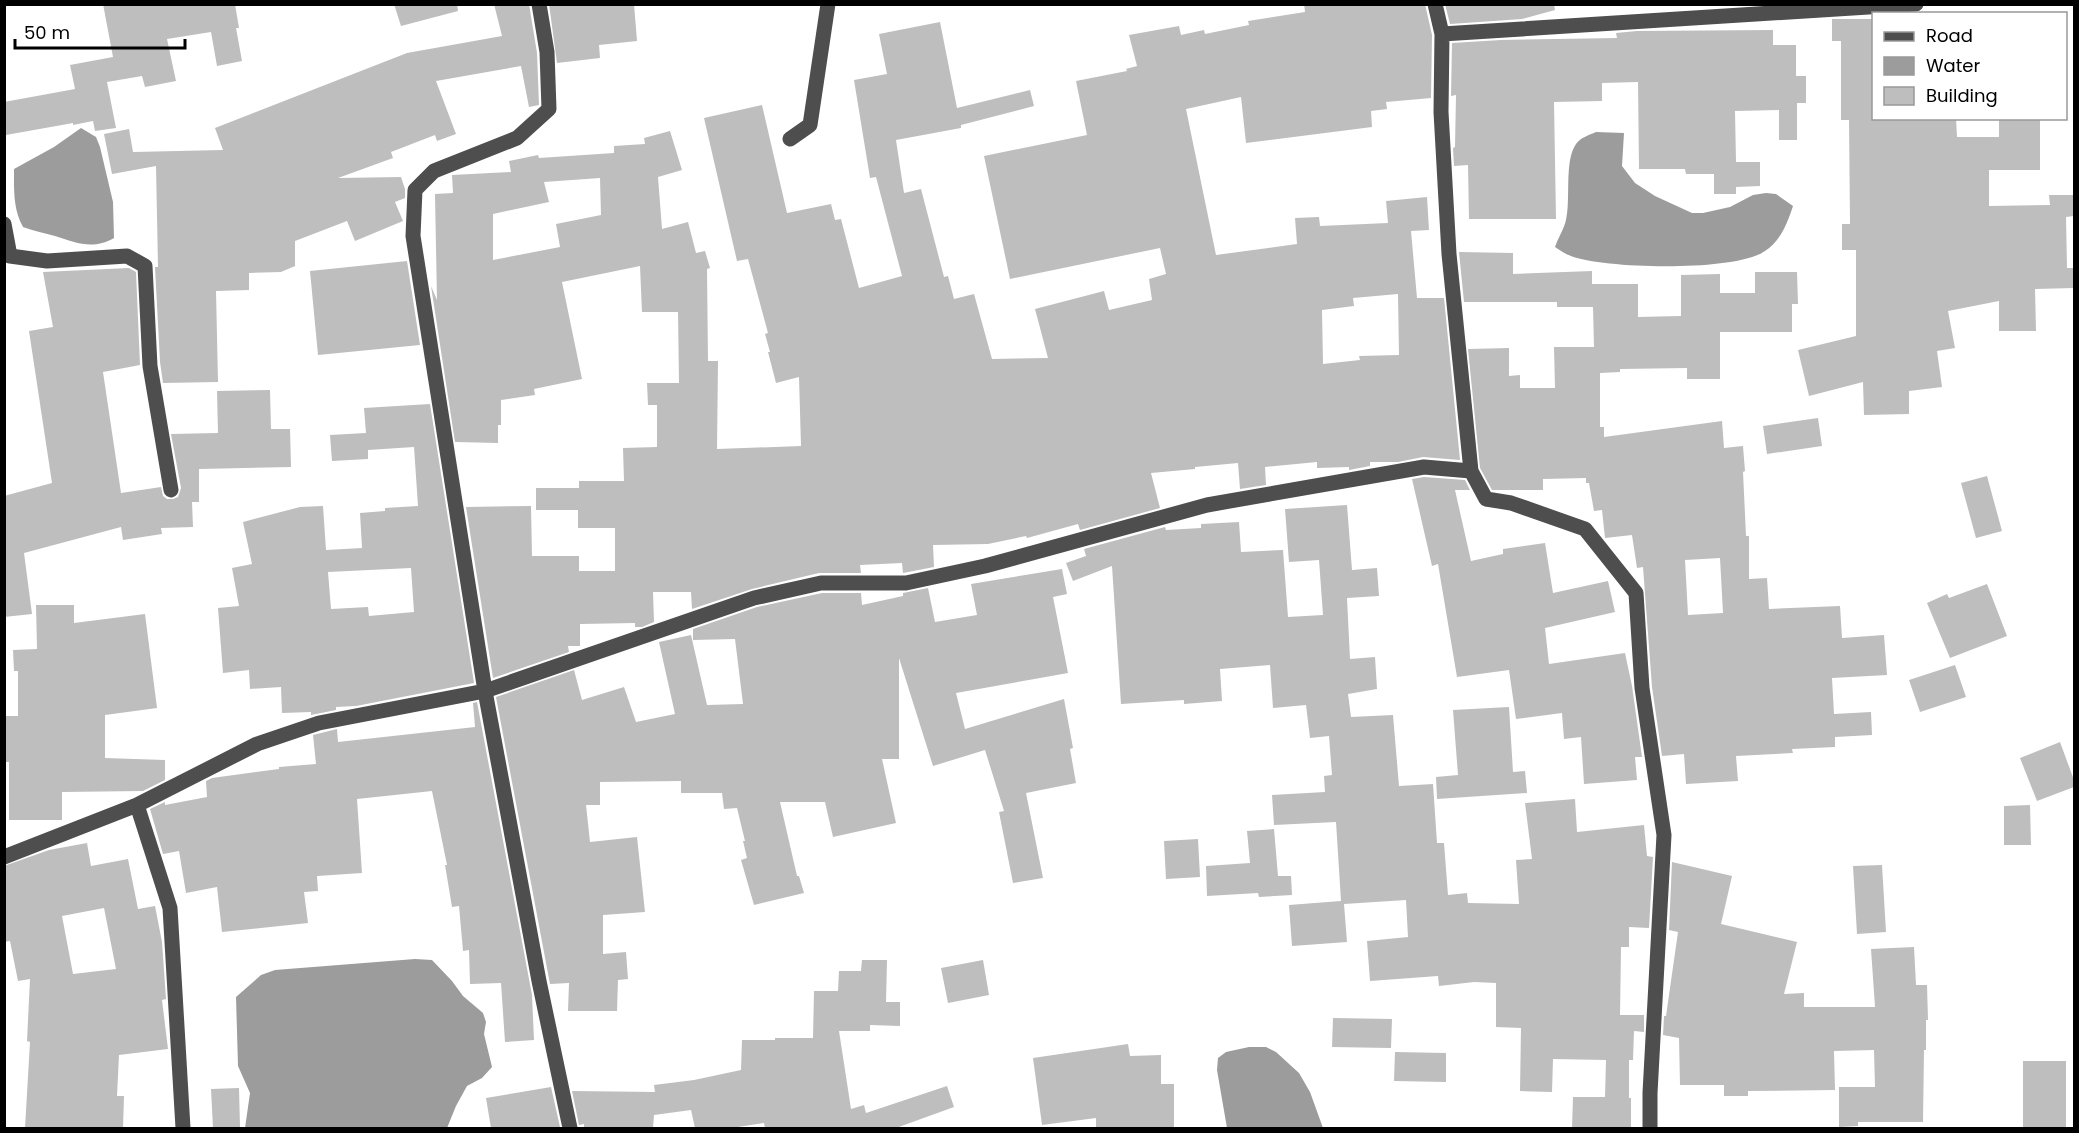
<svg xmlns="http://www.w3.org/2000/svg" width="2079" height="1133" viewBox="0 0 2079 1133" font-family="Poppins,sans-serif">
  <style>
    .water { fill: #9c9c9c }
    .building { fill: #bebebe; fill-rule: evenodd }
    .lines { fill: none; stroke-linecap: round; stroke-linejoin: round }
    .minor { stroke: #4e4e4e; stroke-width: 15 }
  </style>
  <rect width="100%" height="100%" fill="#fff"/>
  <path class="water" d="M81 128 96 137 100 147 113 202 114 238C93 250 76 243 55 236 45 233 34 231 23 227 13 209 14 190 14 169L54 147Z
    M1596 132 1624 133 1622 166 1635 183 1655 196 1692 213H1703L1730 207 1753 195 1766 193 1776 194 1793 206C1787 224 1781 240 1765 251 1736 272 1604 269 1571 256 1565 254 1560 250 1555 247 1558 238 1564 229 1566 220 1571 199 1564 161 1576 144 1580 138 1589 135 1596 132Z
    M415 959 432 960 452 981 463 996 483 1013 486 1022 484 1034 492 1067 482 1078 467 1086 456 1106 447 1128H245L250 1093 238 1066 236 997 261 975 275 970Z
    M1249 1047H1266L1276 1052 1299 1073 1310 1092 1323 1128H1227L1217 1070 1218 1058 1226 1052Z"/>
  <path class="building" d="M103 4H235L239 28H236L242 61 217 66 211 32 167 39 176 81 145 87 142 76 107 82 116 128 95 131 93 121 73 125V123L6 135 4 102 75 89 70 65 113 57Z
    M394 4H457L458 11 401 26Z
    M494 4H529L537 53 539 105 529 107 521 66 436 81 456 134 437 141 435 135 391 152 393 158 338 178 401 177 405 189V198L395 202 403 221 355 241 347 221 295 241V266L281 272 249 273V290L216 291 218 382 163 383 160 362 155 267H158L156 166 112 174 104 134 129 129 133 152 223 150 215 128 407 53 502 36Z
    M549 4H634L637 41 599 45 600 58 557 63Z
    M1304 4H1425L1432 35 1431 98 1386 102 1387 109 1371 111 1372 127 1246 143 1241 97 1186 109 1216 255 1297 244 1295 218 1319 217 1320 226 1388 223 1386 201 1427 197 1429 230 1411 231 1417 298H1444L1460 460 1423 457 1398 462H1370V466L1349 470V467L1317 468V462L1265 467 1266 485 1240 489 1238 463 1195 467V469L1151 473 1160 508 1080 530 1078 524 1027 538 1026 536 988 544 933 545 934 567 903 573 902 563 860 565 861 573H819L752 589 692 609 691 592H653L654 622 642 627H635V623L580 624V646H568L569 652 493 678 466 507 531 506 532 556H579V571H615V528H578V510H536V488H579V481H624L623 448 657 447V405H648L647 383H679L678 312H642L640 266 562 282 582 379 534 389 535 395 501 400V425H498V443L455 442 431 286 437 300 435 194 453 193 452 175 511 172 509 161 538 155 539 158 614 153V146L645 144 644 138 670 131 682 170 658 177 662 229 688 222 696 253 705 251 710 268 707 269 708 361H718L717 449 801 446 799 377 776 383 768 352H770L765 334 768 333 748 259 737 261 704 118 762 105 787 213 831 204 835 220 841 219 859 288 902 276 876 177 870 178 854 80 887 74 879 34 940 22 957 108 1030 90 1034 106 961 125V128L896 140 904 193 921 189 944 277 948 276 954 299 974 294 992 359 1048 358 1035 309 1104 291 1109 310 1152 300 1149 279 1166 274 1160 248 1010 279 984 156 1087 135 1076 81 1127 71 1126 69 1137 66 1129 35 1179 26 1181 35 1204 30 1205 34 1249 25 1248 21 1305 12ZM600 178 601 215 556 224 560 247 493 260V214L549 202 544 182ZM1398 294 1399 355 1359 356 1360 360 1323 364 1322 310 1354 306 1353 298Z
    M1445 4H1554L1555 10 1522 19 1450 24Z
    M1832 19H1874V118H1956L1957 137H1999V118H2040V170H1989V206L2050 205 2049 195H2074V216L2066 217 2067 268H2074V288L2035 289 2036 331H1999V301L1948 311 1955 348 1937 351 1942 387 1909 391V414L1864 415 1863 382 1809 396 1798 350 1856 336V250H1842V224H1850L1849 120H1841V41H1832Z
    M1773 30V45H1796V76H1806V103H1797V140H1779V110L1735 111 1736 162H1760V186L1736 187V194H1714V174H1686L1685 169H1639L1638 82 1602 83V101L1554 102 1556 219H1469L1468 165 1454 166 1453 148 1455 147 1456 95 1451 96 1452 43 1501 40 1617 38 1616 33 1637 31Z
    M1459 252 1513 253V274L1592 271V284H1638V317L1681 316V275L1720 274V293H1755V272H1797L1798 304H1792V332H1720V379H1687V368L1620 369V372L1600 373V427H1604V437L1722 421 1724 448 1743 446 1745 471 1743 472 1746 536H1749V579L1767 578 1769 609 1840 606 1842 638 1884 635 1887 675 1832 678 1834 714 1871 712 1872 735 1835 737V747L1792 749 1793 753 1736 756 1738 781 1686 784 1684 754 1662 756 1652 687 1643 567 1637 568 1632 535 1605 538 1602 510 1594 511 1589 483H1586V478L1543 479V490H1492L1480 468 1468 349 1509 348V376L1520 375V388H1555L1554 347H1594L1593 307H1557V302H1464ZM1720 558 1723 613 1688 615 1685 560Z
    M407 261 420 345 318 355 310 271Z
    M129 268 136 272 140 365 103 372 121 493 161 487 163 496 167 499H173L178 497 181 488 171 434 218 433 217 391 270 390 271 429H290L291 467 199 469V502H192L193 527 161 528 162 534 123 540 121 527 24 553 32 614 4 617V496L52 483 29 331 53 327 43 272Z
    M430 404 474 683 356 706 336 707V710L311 715V712L282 713 281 687 250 689 249 670 223 673 218 608 239 606 232 568 252 564 243 522 300 507 323 506 326 550 362 548 360 513 385 511V508L418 506 414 447 368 450V459L332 461 330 435 366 433 364 408ZM411 568 414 612 369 616 368 607 331 609 328 572Z
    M1818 418 1822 446 1767 454 1763 426Z
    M1987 476 2002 531 1976 538 1961 483Z
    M1424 477 1465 480 1470 490H1455L1471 561 1503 554V549L1545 543 1553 593 1608 581 1615 612 1545 628 1549 664 1625 653 1632 686 1642 757H1635L1637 780 1584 784 1581 737 1564 739 1562 713 1516 719 1509 670 1457 677 1438 564 1432 566 1412 479Z
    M1347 505 1352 570 1377 568 1379 596 1347 598 1350 659 1375 657 1377 689 1348 694 1351 717 1393 715 1399 786 1433 784 1437 843H1444L1448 895 1467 893 1468 903 1519 904 1516 860 1532 859 1525 803 1575 799 1577 832 1644 825 1647 856 1653 857 1649 928 1629 927V947H1621L1620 1015H1644V1032L1634 1031 1633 1060H1629V1098H1631V1128H1572L1573 1097H1605L1606 1060 1553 1059 1552 1092 1520 1091 1521 1028 1496 1027V983L1474 982 1439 986 1438 976 1370 981 1367 941 1408 937 1406 900 1344 904 1347 942 1292 946 1289 905 1341 901 1336 822 1274 825 1272 795 1325 792 1324 776 1332 775 1329 736 1310 738 1306 705 1273 708 1270 665 1220 669 1222 701 1184 704V700L1121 704 1112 566 1073 581 1066 563 1086 556 1084 549 1165 527 1166 530 1201 528V524L1239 522 1241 552 1283 550 1288 617 1323 615 1319 560 1289 562 1285 509Z
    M1062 569 1067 594 1053 597 1068 673 956 693 965 729 1064 699 1073 748 1070 749 1076 783 1026 793 1043 878 1013 883 999 812 1004 811 985 750 933 766 899 658V759H882L896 823 833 837 825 802H780L797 876H799L804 893 754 905 741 860 747 858 743 841H745L737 808 724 809 722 793H681V781L600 782V805H586L590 842 637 837 645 912 603 915V954L626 952 628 979 618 980 617 1011H568L569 983 550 984 496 697 574 670 582 700 624 687 636 722 675 714 659 642 691 635 707 705 743 704 735 639 693 640V629L757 607 822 593H861L862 605 903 596V593L928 588 935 622 977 615 971 584Z
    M1987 584 2007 636 1950 658 1927 603 1947 594 1949 598Z
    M36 605H74V623L145 614 157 708 105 715V758L165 760V780L143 791 62 792V820H9V762H4V716H18V671H14L13 650 37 649Z
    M1955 665 1966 697 1920 712 1909 680Z
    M477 702 532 995 534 1040 505 1042 501 983 470 984 469 950 463 951 459 906 452 907 445 865H447L432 791 357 799 362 873 317 876 318 891 304 892 308 923 222 932 217 887 186 893 179 851 163 854 150 809 165 802V805L207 797 206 781 212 778 279 769V767L316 764 313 735 337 729 338 742 475 727 473 703Z
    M1509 707 1513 772 1525 771 1527 793 1437 799 1436 777 1458 775 1453 710Z
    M2060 742 2074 780V787L2037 801 2020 758Z
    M2030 805 2031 845H2004V806Z
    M1274 829 1278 876H1291L1292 895 1259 897 1258 893 1207 896 1206 866 1250 863 1247 831Z
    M1198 839 1200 877 1166 879 1164 841Z
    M87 843 91 866 128 859 138 909 155 906 162 942 166 999 162 1000 168 1049 119 1055 117 1096H124L123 1128H25L30 1042 27 1041 30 979 18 981 10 941 4 942V866L49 850ZM104 908 116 969 73 974 62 916Z
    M1672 862 1732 876 1721 924 1797 942 1784 994 1804 993V1007H1875L1871 949 1914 947 1916 985H1927L1928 1020H1926V1050H1924L1923 1122H1858V1126L1839 1127V1087H1875L1874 1050 1834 1051 1835 1090 1748 1091V1096H1724V1085H1680L1679 1038 1663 1035 1664 1016H1666L1678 932 1669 930Z
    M1882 865 1886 932 1857 934 1853 866Z
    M862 960H887L886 1002H900V1026L870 1025V1031H839L851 1109 864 1105 866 1113 947 1086 954 1107 896 1128H765L764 1123 731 1128H695L691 1110 654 1115 653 1128H584V1124L579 1125 572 1091 655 1092 654 1085 694 1080 741 1070 742 1040H775V1038H813L814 991H838L839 971H861Z
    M983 960 989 995 948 1003 941 968Z
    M1333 1018 1392 1019 1391 1048 1332 1047Z
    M1128 1044 1130 1056 1161 1055V1084H1174V1128H1096V1118L1042 1125 1033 1058Z
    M1395 1052 1446 1053V1082L1394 1081Z
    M2023 1061H2066V1128H2023Z
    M551 1087 560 1127 491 1128 486 1098Z
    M239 1088 240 1127 213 1128 211 1089Z"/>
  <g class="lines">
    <path class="minor" d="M539 4 547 52 549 109 517 138 434 171 415 190 413 236 485 691 539 981 570 1128
      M1435 4 1442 34 1441 112 1449 254 1471 471 1486 499 1511 503 1585 529 1636 593 1642 688 1664 835 1650 1093V1128
      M1442 34 1916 4
      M790 139 810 125 828 4
      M4 224 10 256 47 261 127 256 145 266 150 366 171 490
      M137 805 170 908 183 1128
      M4 857 137 805 257 744 319 723 485 691 754 598 821 583H906L985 566 1207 505 1424 467 1471 471"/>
  </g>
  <rect width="2079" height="1133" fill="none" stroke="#000000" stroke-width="12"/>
  <rect x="1872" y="12" width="195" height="108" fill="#ffffff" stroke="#999999" stroke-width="1.5"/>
  <rect x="1884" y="32" width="30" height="9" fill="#4e4e4e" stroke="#999999" stroke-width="1.5"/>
  <text x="1926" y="42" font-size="18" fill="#000000">Road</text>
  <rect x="1884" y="57" width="30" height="18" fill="#9c9c9c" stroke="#999999" stroke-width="1.5"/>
  <text x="1926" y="72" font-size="18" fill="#000000">Water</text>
  <rect x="1884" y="87" width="30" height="18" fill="#bebebe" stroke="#999999" stroke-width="1.5"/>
  <text x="1926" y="102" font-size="18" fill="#000000">Building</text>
  <path d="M15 39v9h170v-9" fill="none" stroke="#000000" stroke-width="3"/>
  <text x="24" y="39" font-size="18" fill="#000000" stroke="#ffffff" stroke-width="4.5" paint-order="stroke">50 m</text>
</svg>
